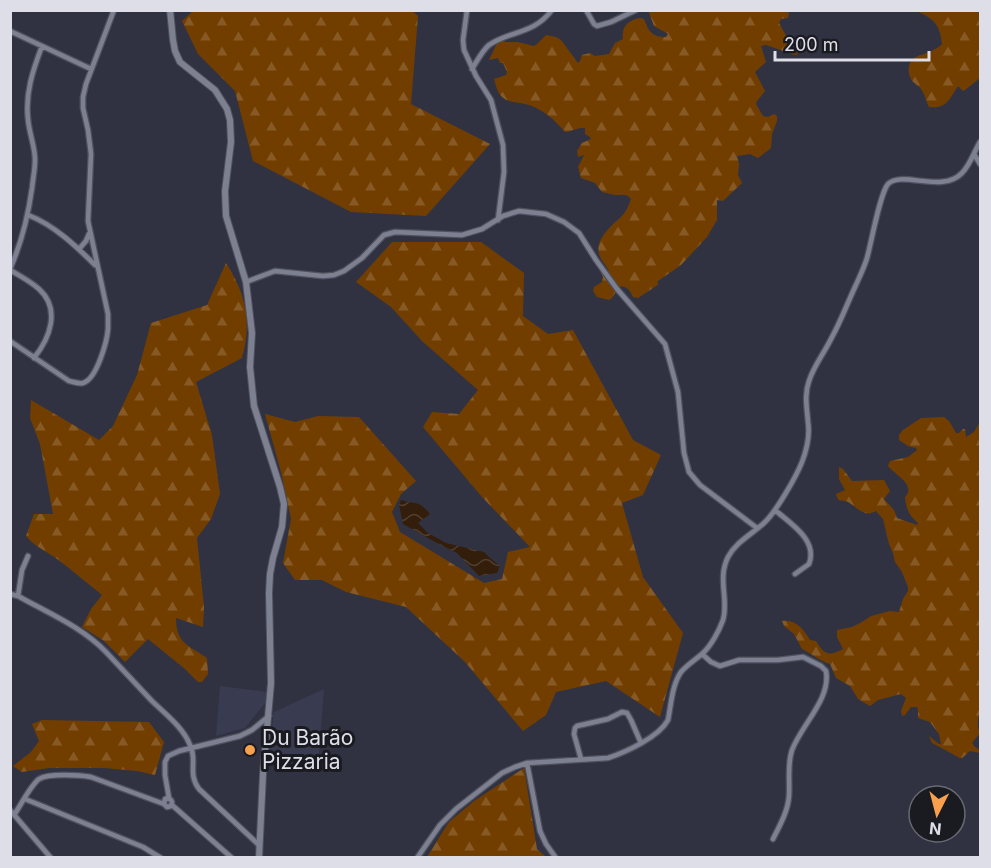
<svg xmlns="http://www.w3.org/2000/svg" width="991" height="868" viewBox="0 0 991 868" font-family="Inter,sans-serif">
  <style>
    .built { fill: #393b50 }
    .forest { fill: url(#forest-firs) }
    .water { fill: url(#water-waves) }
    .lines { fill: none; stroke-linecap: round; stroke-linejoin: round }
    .minor-casing { stroke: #4f515e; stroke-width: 7 }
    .tertiary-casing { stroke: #4f515e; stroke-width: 8 }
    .minor { stroke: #7d8091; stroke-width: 4.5 }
    .tertiary { stroke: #7d8091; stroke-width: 6 }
    .poi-dot { fill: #f9a04d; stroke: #1a1b21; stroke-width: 2 }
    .labels { text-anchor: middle; stroke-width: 6; stroke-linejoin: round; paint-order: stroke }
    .poi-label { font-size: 21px; fill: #dddee8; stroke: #1a1b21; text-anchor: start }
  </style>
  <defs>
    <pattern id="forest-firs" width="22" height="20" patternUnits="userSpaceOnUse" patternTransform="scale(1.5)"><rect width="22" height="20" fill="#723e00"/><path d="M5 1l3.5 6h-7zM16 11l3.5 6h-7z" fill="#865925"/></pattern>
    <pattern id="water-waves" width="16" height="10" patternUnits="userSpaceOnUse" patternTransform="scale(1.5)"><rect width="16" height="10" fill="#331e0b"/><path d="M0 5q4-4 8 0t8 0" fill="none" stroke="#503e2f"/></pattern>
  </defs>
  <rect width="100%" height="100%" fill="#303241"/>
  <path class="built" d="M220 686 267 692 265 703 245 728 216 736Z
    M324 689 318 765 272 753 269 749 274 712Z"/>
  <path class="forest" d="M648 10 786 11 789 12 788 18 781 19 779 23 790 43 798 54 795 55 766 45 761 46 766 62 755 72 765 91 757 101 756 104 763 116 768 117 774 114 777 116V121L772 134 771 148 758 158 750 154 737 156 739 164 738 175 742 183 723 201 717 200V220L707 237 681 265 658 281 657 283 659 284 638 298 633 297C630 291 627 285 619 287L612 298 609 300 597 297 593 291 594 287 602 282 603 277 590 250 605 269 609 271C606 265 600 259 599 254 595 239 612 225 621 217 626 212 629 205 631 199 626 193 623 195 615 195 611 194 606 193 602 192L595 183 581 178 578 167 584 155 578 157 577 151 582 143 591 139 590 137 585 134V128C578 127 572 132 565 132 554 119 542 108 525 104 517 102 509 103 502 97 497 92 496 85 494 79L506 75 507 72 503 63H500L498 58 489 60 499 39 506 42H518L534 46 537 44 546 35 556 37 561 40 578 63 580 61 582 55 590 53 595 56 609 54 615 43 623 39C621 27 628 20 640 18L644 19C648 31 653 38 666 37L668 34 654 26Z
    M193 11H412L418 16 411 104 490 144 426 216 351 212 253 161 235 91 198 54 182 21Z
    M916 11H980V78L965 90 963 91 958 86C949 100 946 109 929 107 926 102 925 94 921 89 918 85 913 83 911 79 907 71 908 61 916 57 925 53 934 52 942 44 940 25 934 18 916 11Z
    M392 242H481L524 273 523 316 548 334 573 330 633 440 661 455 643 495 622 503 643 577 683 633 660 717 606 681 556 692 546 715 523 731 465 662 406 607 346 592 322 580H295L283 563 291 519 281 472 265 414 295 422 318 416 359 417 416 481 401 494 392 512 400 532 484 583 502 579 508 552 530 547 482 497 423 427 432 412 459 414 478 390 423 342 391 307 356 282Z
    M226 263C246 294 252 322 242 358L196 382 212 435 220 494 211 519 197 538 204 607 203 627 176 618C176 643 188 645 207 658L208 674 202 682H198L185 669 148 639 125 662 104 641 82 627 91 609 102 595C87 583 72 570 57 559 45 550 35 547 26 536L34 514H53L40 444 30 418 31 400 99 440 113 426 137 375 151 323 207 305Z
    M944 417 949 421 956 433H959L963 429H965L966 437 974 432 980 422V712C977 719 977 727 980 733L972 743 975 747 980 750V753L970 751 962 758H960L932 743 929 736 939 744H941L939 734 930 722 918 718V710L917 707H911L905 715 902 716 901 711 906 698 901 694 878 700 870 706 858 699 850 686 836 678 830 664C820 661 812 654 802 649L794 634 784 626 782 621C796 619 803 629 810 640L816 641C824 654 828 657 843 649L837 637V630L852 627 862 622 871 616 890 611 899 612 903 599 908 591V587L902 572 895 562 893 553 889 544 883 519 876 511C864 518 858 508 848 502 841 499 839 504 836 494L845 490 839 479V467L843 469 852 481 884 480 890 491 884 499 894 510 897 518 917 525 918 523C909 516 906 508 905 497 917 485 894 474 888 466L890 461 908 457 917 450 916 448 908 446 899 440V435L903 430 921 418Z
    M42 720 149 722 164 742 155 775 137 771 104 768H49L22 772 13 766 31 752 39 741 32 724Z
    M524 768 537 849 546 857H427L449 822 474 801Z"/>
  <path class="water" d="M401 500C416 505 419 500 430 514L418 523 428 533 446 543 484 552 490 558 500 566 497 573 479 576 457 553 437 543 403 524 399 505Z"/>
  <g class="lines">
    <defs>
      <path id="minor" d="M467 10 463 40 464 50 476 76 491 100 503 145 504 172 498 220
        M586 10 594 24 597 26 611 22 636 10
        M10 31 91 69
        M472 69C477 61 482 51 489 45 511 30 533 35 552 10
        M974 154 980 164
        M28 215C54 225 76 246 95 265
        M79 249 86 241 89 234
        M10 269C22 242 28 217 32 188 33 179 35 169 35 160 35 146 29 133 28 119 25 93 33 70 42 46
        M10 270C20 276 30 281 39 289 61 309 50 338 34 358
        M246 282 275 271 323 276 334 275 344 271 362 258 384 235 395 232 462 235 482 229 503 216 519 211 546 214 564 222 579 233 596 260 617 289 665 344 678 392 684 453 689 472 700 485 757 528
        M10 341 69 381C74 382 78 384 83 383 97 379 107 341 108 329 108 324 108 319 108 314L88 221 91 154 88 130 83 108V97L86 84 114 10
        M775 510C791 524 818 540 809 564L795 574
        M10 594 18 596C48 613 82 627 106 652 121 668 136 684 151 700 164 713 183 727 190 745 198 761 187 773 199 789L259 845
        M18 596 22 570 28 556
        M702 654 711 662 720 666 739 660H778L803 657 821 666 826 671C831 699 802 724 792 750 787 765 790 780 789 796 788 811 780 825 773 839
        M581 759 574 734 575 728 577 726 608 719 622 712 627 713 631 720 641 743
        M527 763 540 831 546 844 556 858
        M169 798 165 775V762L168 756 179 751 240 736 252 730 269 716
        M25 799 143 847 161 858
        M172 805 232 858
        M10 810 51 858
        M14 815C21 805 30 786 39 779 48 773 80 775 91 777L164 804 167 807 171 806 172 802 171 800 168 798 165 799 164 804
        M417 858 440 825 456 809 502 773 515 767 527 763 608 758C626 752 659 737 668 720 671 705 672 685 681 672 687 665 695 660 702 654 711 646 719 631 723 620 729 599 717 579 728 557 736 542 752 534 764 523 776 512 796 477 802 462 807 449 810 435 808 422 807 408 804 395 809 381 814 365 825 352 832 337 841 321 847 304 855 287 859 278 864 268 867 258 871 244 880 193 888 184 902 170 942 194 962 173 970 165 974 152 980 142"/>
      <path id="tertiary" d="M170 10 173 40 175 51 180 62 215 90 227 109 230 120 231 142 225 191 226 216 246 282 252 333 250 367 254 406 280 487 284 504 282 527 273 558 270 574 269 593 271 683 263 774 259 858"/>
    </defs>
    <use href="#minor" class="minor-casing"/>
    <use href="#tertiary" class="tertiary-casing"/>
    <use href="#minor" class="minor"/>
    <use href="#tertiary" class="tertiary"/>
  </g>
  <circle class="poi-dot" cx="250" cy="750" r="6"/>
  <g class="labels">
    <g class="poi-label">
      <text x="262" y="745">Du Barão<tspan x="262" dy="24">Pizzaria</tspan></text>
    </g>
  </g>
  <rect width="991" height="868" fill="none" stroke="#dddee8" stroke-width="24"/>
  <g transform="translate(937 814) rotate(186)"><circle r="28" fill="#1a1b21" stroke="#686971" stroke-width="1.5"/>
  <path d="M0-4.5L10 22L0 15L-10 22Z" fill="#f9a04d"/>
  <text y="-9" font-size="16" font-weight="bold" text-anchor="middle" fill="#dddee8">N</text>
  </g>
  <path d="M775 51v9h154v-9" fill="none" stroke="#dddee8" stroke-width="3"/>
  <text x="784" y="51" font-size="18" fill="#dddee8" stroke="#1a1b21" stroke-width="4.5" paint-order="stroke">200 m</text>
</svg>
